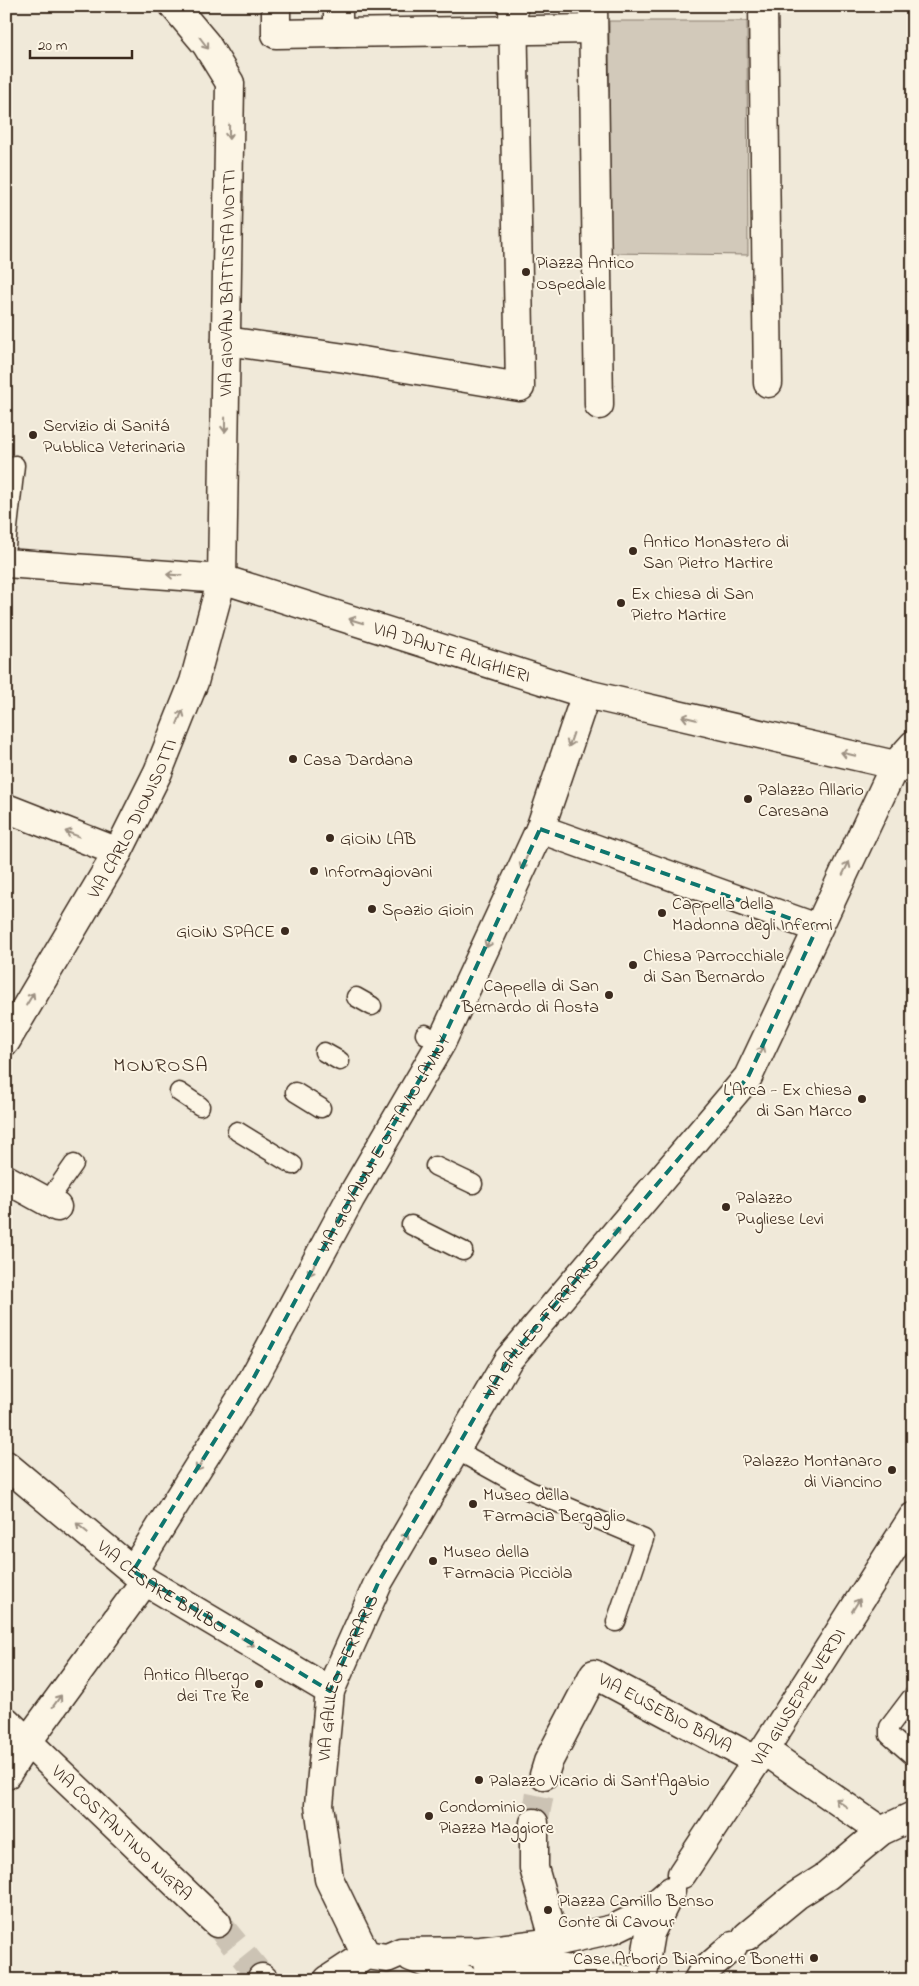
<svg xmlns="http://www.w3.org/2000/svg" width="919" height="1986" viewBox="0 0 919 1986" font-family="'Indie Flower',sans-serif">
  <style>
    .green { fill: #d2c9ba; stroke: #867a6c }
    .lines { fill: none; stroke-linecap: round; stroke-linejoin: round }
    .street-tunnel { stroke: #ccc3b4; stroke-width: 28; stroke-dasharray: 28 14; stroke-linecap: butt }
    .lane-casing { stroke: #3b2a1e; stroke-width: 21 }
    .street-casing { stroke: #3b2a1e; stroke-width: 31 }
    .lane { stroke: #fcf5e5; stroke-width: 18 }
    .street { stroke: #fcf5e5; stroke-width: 28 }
    .oneway { stroke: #9c9082 }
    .marked { fill: none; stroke: #0f766e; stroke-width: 4; stroke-dasharray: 10 6; stroke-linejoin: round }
    .poi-dot { fill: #3b2a1e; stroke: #fcf5e5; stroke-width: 2 }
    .labels { text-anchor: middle; stroke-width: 4; stroke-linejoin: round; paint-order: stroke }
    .poi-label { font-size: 18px; fill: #3b2a1e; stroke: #fcf5e5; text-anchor: start }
    .street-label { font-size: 18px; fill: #3b2a1e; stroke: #fcf5e5 }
    .quarter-label { font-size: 20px; letter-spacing: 1px; fill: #3b2a1e; stroke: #fcf5e5 }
  </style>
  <rect width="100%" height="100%" fill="#f0e9d9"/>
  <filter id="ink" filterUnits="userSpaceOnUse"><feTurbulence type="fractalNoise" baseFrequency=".02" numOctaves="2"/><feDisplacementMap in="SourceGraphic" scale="10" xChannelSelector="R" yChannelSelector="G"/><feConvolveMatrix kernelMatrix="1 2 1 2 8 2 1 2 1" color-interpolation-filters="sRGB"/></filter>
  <g filter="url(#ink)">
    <path class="green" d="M609 21H747L748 255 610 253Z"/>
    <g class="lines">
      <path class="street-tunnel" d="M534 1823 544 1775
        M217 1923 262 1978"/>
      <defs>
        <path id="lane" d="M6 546 15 465
          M356 997 372 1006
          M425 1034 441 1043
          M324 1052 340 1061
          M179 1092 200 1106
          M295 1092 321 1108
          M237 1131 293 1165
          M435 1166 473 1184
          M48 1201 74 1164
          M411 1225 463 1251
          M456 1450 530 1491 644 1539 616 1622
          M911 1698 889 1727V1735L913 1756"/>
        <g id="street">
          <path d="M276 6V34L338 33V6"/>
          <path d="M593 6 599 405"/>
          <path d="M763 6 768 383"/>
          <path d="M338 33 593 29"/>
          <path d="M226 341 345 358 520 387 513 6"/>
          <path id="s1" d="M6 563 222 579 586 694 895 765 911 770"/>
          <path d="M6 808 118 852"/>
          <path d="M540 829 817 928"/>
          <path id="s2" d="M6 1041 118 852 158 772 194 682 222 579 230 83 206 44 174 6"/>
          <path d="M6 1179 57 1207"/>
          <path id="s3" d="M6 1465 145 1581 330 1691"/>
          <path id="s4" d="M133 1571 252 1381 350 1199 441 1043 540 829 586 694"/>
          <path id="s5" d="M6 1721 217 1923"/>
          <path d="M764 1750 881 1831"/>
          <path d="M6 1775 28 1741 145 1581"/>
          <path id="s6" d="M544 1775 548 1762 594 1674 757 1761"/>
          <path d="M534 1823V1868L555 1942"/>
          <path id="s7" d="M682 1874 764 1750 913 1517"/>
          <path d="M747 1936 797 1895 827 1876 881 1831 913 1816"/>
          <path id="s8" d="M366 1955 329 1879 319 1805 330 1691 379 1581 508 1360 748 1077 895 765 913 745"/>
          <path d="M411 1957 467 1980"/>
          <path d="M487 1962 565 1969 628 1980"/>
          <path d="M262 1978 264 1980"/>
          <path d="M328 1980 366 1955 387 1958 401 1952 481 1951 555 1942 613 1929 646 1913 671 1891"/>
          <path d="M642 1980 650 1933 667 1899"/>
          <path d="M698 1980 702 1973 733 1946"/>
        </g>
      </defs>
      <use href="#lane" class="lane-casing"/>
      <use href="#street" class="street-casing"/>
      <use href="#lane" class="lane"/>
      <use href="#street" class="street"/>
    </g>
    <defs><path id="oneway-shaft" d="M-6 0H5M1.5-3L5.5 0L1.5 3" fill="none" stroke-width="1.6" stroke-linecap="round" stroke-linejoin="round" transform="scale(1.25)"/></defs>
    <g class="oneway">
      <use href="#oneway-shaft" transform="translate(204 43) rotate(53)"/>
      <use href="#oneway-shaft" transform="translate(229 132) rotate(91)"/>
      <use href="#oneway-shaft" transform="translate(225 425) rotate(91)"/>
      <use href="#oneway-shaft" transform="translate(174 575) rotate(-176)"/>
      <use href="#oneway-shaft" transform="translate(356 621) rotate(-163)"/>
      <use href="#oneway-shaft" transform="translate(180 717) rotate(-68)"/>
      <use href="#oneway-shaft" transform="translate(689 718) rotate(-167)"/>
      <use href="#oneway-shaft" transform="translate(571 740) rotate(109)"/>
      <use href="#oneway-shaft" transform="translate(848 754) rotate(-167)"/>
      <use href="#oneway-shaft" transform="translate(72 834) rotate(-159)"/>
      <use href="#oneway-shaft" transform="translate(524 863) rotate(114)"/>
      <use href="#oneway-shaft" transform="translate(846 868) rotate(-64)"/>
      <use href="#oneway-shaft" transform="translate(489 941) rotate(114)"/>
      <use href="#oneway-shaft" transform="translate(30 999) rotate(-59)"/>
      <use href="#oneway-shaft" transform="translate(760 1053) rotate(-65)"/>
      <use href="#oneway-shaft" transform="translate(615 1234) rotate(-50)"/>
      <use href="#oneway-shaft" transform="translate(312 1269) rotate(118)"/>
      <use href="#oneway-shaft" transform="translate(200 1465) rotate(122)"/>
      <use href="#oneway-shaft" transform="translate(82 1528) rotate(-140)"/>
      <use href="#oneway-shaft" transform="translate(404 1539) rotate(-60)"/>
      <use href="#oneway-shaft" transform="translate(856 1605) rotate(-58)"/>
      <use href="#oneway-shaft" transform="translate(248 1642) rotate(31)"/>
      <use href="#oneway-shaft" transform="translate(57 1701) rotate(-54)"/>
      <use href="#oneway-shaft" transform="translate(841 1803) rotate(-145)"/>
    </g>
  </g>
  <path class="marked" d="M540 829 817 928 748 1077 508 1360 379 1581 330 1691 133 1571 252 1381 350 1199 441 1043Z"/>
  <g class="poi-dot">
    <circle cx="526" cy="272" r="5"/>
    <circle cx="33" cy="435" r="5"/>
    <circle cx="633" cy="551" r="5"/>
    <circle cx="621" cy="603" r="5"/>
    <circle cx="293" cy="759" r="5"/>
    <circle cx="748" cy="799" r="5"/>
    <circle cx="330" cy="838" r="5"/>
    <circle cx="314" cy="871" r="5"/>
    <circle cx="372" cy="909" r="5"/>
    <circle cx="662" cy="913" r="5"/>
    <circle cx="285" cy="931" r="5"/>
    <circle cx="633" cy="965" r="5"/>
    <circle cx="609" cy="995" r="5"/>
    <circle cx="862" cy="1099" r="5"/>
    <circle cx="726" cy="1207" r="5"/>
    <circle cx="892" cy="1470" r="5"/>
    <circle cx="473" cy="1504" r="5"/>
    <circle cx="433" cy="1561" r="5"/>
    <circle cx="259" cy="1684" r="5"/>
    <circle cx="479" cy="1780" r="5"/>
    <circle cx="429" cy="1816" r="5"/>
    <circle cx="548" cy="1910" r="5"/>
    <circle cx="814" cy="1958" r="5"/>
  </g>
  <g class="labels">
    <g class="poi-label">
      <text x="536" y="268">Piazza Antico<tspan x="536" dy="21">Ospedale</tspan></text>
      <text x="43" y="431">Servizio di Sanitá<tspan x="43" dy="21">Pubblica Veterinaria</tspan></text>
      <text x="643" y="547">Antico Monastero di<tspan x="643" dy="21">San Pietro Martire</tspan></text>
      <text x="631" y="599">Ex chiesa di San<tspan x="631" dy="21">Pietro Martire</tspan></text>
      <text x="303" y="765">Casa Dardana</text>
      <text x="758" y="795">Palazzo Allario<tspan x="758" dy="21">Caresana</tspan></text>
      <text x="340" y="844">GiOiN LAB</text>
      <text x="324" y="877">Informagiovani</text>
      <text x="672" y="909">Cappella della<tspan x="672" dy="21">Madonna degli Infermi</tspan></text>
      <text x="382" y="915">Spazio Gioin</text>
      <text x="275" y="937" text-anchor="end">GiOiN SPACE</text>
      <text x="643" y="961">Chiesa Parrocchiale<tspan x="643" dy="21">di San Bernardo</tspan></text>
      <text x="599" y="991" text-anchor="end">Cappella di San<tspan x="599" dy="21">Bernardo di Aosta</tspan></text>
      <text x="852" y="1095" text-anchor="end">L'Arca - Ex chiesa<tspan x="852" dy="21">di San Marco</tspan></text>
      <text x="736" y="1203">Palazzo<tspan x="736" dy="21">Pugliese Levi</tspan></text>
      <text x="882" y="1466" text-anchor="end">Palazzo Montanaro<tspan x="882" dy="21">di Viancino</tspan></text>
      <text x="483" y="1500">Museo della<tspan x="483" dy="21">Farmacia Bergaglio</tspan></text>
      <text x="443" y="1557">Museo della<tspan x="443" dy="21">Farmacia Picciòla</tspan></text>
      <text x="249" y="1680" text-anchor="end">Antico Albergo<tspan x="249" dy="21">dei Tre Re</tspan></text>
      <text x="489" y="1786">Palazzo Vicario di Sant'Agabio</text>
      <text x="439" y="1812">Condominio<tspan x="439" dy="21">Piazza Maggiore</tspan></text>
      <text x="558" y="1906">Piazza Camillo Benso<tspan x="558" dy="21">Conte di Cavour</tspan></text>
      <text x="804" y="1964" text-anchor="end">Case Arborio Biamino e Bonetti</text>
    </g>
    <g class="street-label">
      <text dy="6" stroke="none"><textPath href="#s2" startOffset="809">VIA GIOVAN BATTISTA VIOTTI</textPath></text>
      <text dy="6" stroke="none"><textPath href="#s1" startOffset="458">VIA DANTE ALIGHIERI</textPath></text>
      <text dy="6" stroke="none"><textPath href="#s2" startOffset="256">VIA CARLO DIONISOTTI</textPath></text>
      <text dy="6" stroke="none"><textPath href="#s4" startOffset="495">VIA GIOVANNI E OTTAVIO LAVINY</textPath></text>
      <text dy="6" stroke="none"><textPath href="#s8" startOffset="696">VIA GALILEO FERRARIS</textPath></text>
      <text dy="6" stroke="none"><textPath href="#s3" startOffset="198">VIA CESARE BALBO</textPath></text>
      <text dy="6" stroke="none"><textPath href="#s8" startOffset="291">VIA GALILEO FERRARIS</textPath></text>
      <text dy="6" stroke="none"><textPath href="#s7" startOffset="212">VIA GIUSEPPE VERDI</textPath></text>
      <text dy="6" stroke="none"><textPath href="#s6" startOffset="194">VIA EUSEBIO BAVA</textPath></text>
      <text dy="6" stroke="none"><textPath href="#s5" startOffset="161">VIA COSTANTINO NIGRA</textPath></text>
    </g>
    <g class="quarter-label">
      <text x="161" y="1071">MONROSA</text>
    </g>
  </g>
  <rect width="919" height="1986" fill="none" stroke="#fcf5e5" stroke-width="25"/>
  <rect x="12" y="12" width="894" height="1961" fill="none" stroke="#3b2a1e" stroke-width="2" filter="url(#ink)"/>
  <path d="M30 50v8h102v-8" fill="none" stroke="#3b2a1e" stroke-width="2.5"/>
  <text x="38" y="50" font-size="15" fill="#3b2a1e" stroke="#fcf5e5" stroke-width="4" paint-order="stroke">20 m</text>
</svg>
